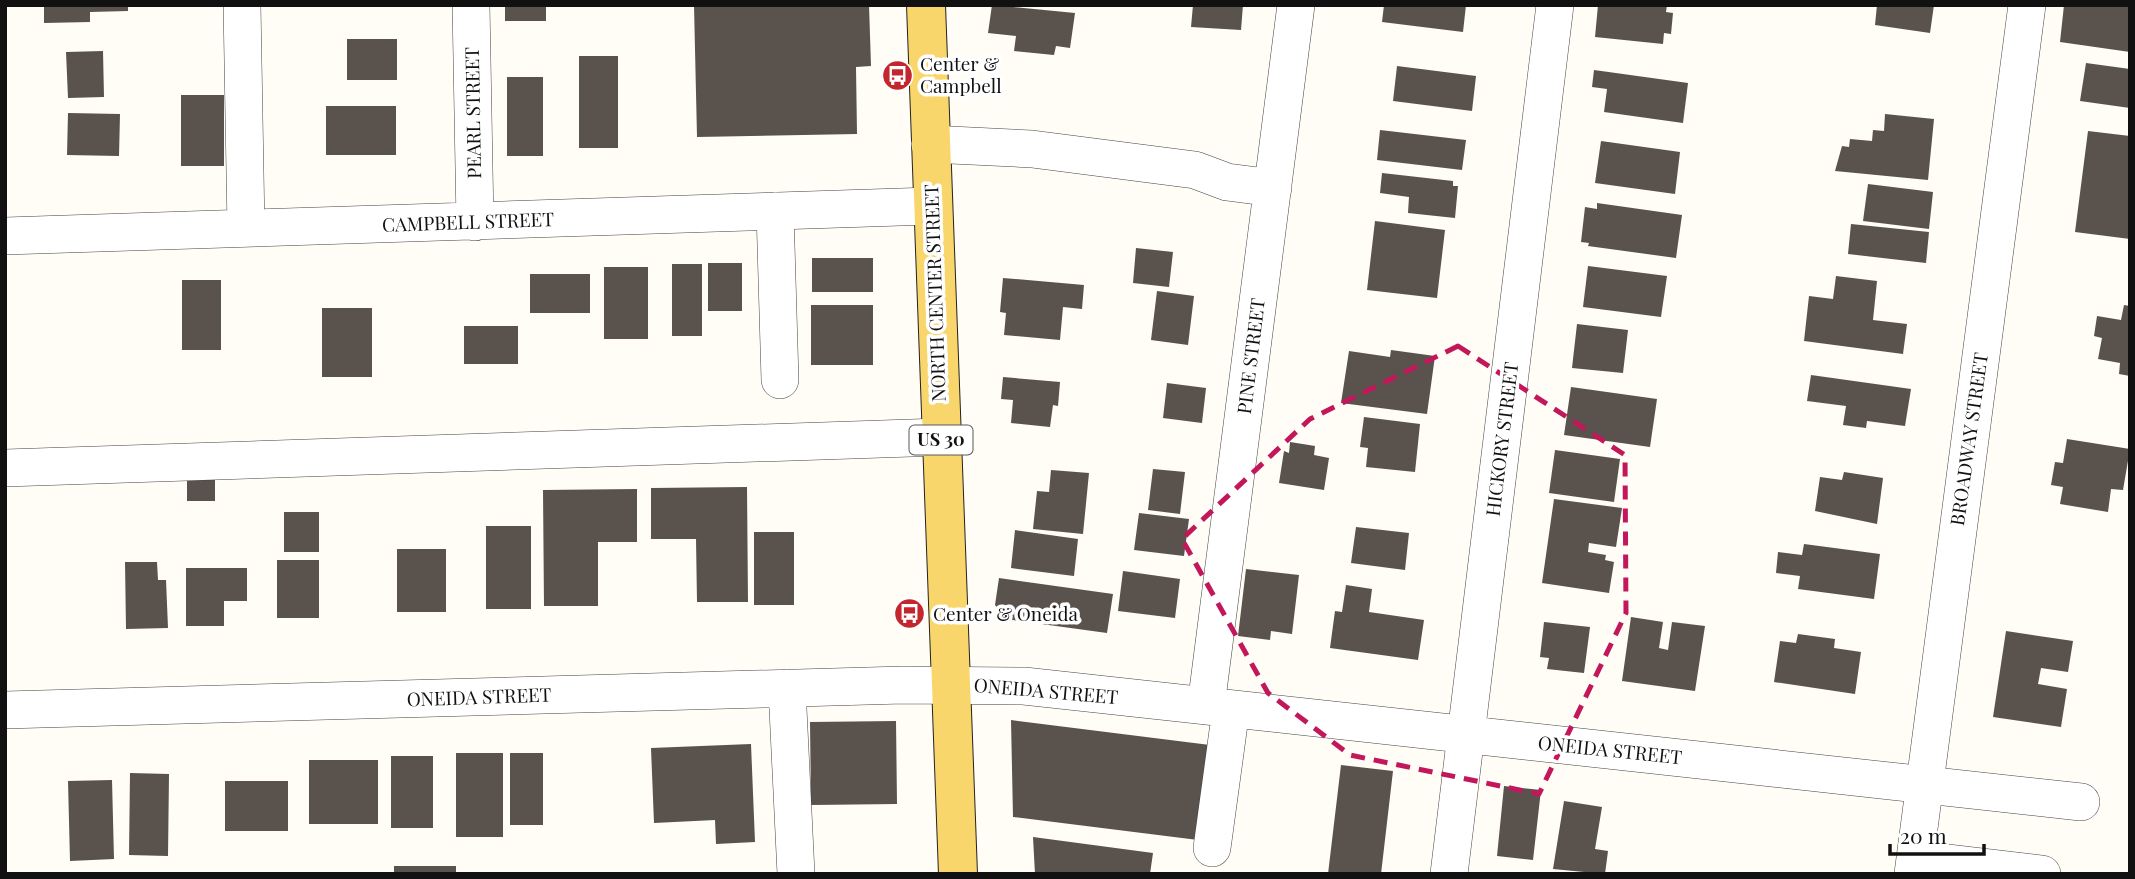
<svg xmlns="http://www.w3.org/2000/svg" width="2135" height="879" viewBox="0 0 2135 879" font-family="'Playfair Display',serif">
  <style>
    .building { fill: #5a524d }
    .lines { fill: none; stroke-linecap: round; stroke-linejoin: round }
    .minor-casing { stroke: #444; stroke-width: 38 }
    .major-casing { stroke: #222; stroke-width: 40 }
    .minor { stroke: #fff; stroke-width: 37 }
    .major { stroke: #f9d66b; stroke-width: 38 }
    .marked { fill: none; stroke: #c2185b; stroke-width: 5; stroke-dasharray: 14 9; stroke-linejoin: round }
    .labels { text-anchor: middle; stroke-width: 7; stroke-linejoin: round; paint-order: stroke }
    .shield { fill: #fff; stroke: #585858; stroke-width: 2 }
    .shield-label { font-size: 18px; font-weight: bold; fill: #111 }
    .poi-label { font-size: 19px; fill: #111; stroke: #fff; text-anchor: start }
    .street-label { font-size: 19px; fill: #111; stroke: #fff }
  </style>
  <rect width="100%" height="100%" fill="#fffdf5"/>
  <path class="building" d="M44 5H128V11L90 12V22L44 23Z
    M505 5H546V21H505Z
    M694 5H869L871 66 856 67 857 134 697 137Z
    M992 5 1075 13 1070 48 1056 46 1054 55 1014 51 1016 36 988 33Z
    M1193 5H1243L1241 30 1191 27Z
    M1384 5H1466L1463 32 1382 22Z
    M1598 5H1667L1666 12 1673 13 1671 34 1664 33 1663 44 1595 37Z
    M1877 5H1934L1930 33 1875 25Z
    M2064 5H2130V52L2060 42Z
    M347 39H397V80H347Z
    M103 51 104 97 68 98 66 52Z
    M579 56H618V148H579Z
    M2086 63 2130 69V108L2080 101Z
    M1397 66 1476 76 1472 111 1393 101Z
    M1594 70 1688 83 1683 123 1604 112 1607 89 1592 87Z
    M507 77H543V156H507Z
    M181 95H224V166H181Z
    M326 106H396V155H326Z
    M68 113 120 114 119 156 67 155Z
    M1885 114 1934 119 1928 180 1835 171 1842 146 1849 147 1850 139 1872 141 1873 130 1884 131Z
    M1380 130 1466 140 1462 170 1377 160Z
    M2088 131 2130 136V239L2075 232Z
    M1601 141 1680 152 1675 194 1595 183Z
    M1382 173 1453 181V186H1458L1455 218 1408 213 1409 197 1380 193Z
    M1868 184 1933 192 1929 229 1863 221Z
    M1597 203 1682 215 1676 258 1588 246 1589 243 1581 242 1585 207 1597 209Z
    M1375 221 1445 230 1437 298 1367 290Z
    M1851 224 1929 232 1926 263 1848 254Z
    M1136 248 1173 252 1169 287 1133 283Z
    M812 258H873V292H812Z
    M708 263H742V311H708Z
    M672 264H702V336H672Z
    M1588 266 1667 276 1661 317 1583 307Z
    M604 267H648V339H604Z
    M530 274H590V313H530Z
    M1836 276 1877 281 1873 320 1907 324 1903 354 1804 341 1809 296 1833 299Z
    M1003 278 1084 285 1082 309 1063 307 1060 340 1004 335 1006 313 1000 312Z
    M182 280H221V350H182Z
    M1157 291 1194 296 1188 345 1151 340Z
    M811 305H873V365H811Z
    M2124 305 2130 306V376L2119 374 2120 363 2098 359 2102 338 2094 336 2097 316 2121 320Z
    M322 308H372V377H322Z
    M1577 324 1628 330 1623 373 1572 368Z
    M464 326H518V364H464Z
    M1391 350 1435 356 1427 414 1341 403 1349 351 1390 357Z
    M1811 375 1911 389 1905 426 1867 421 1866 428 1843 425 1846 406 1807 401Z
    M1003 377 1060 382 1058 406 1053 405 1050 427 1011 423 1013 400 1001 399Z
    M1167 383 1206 388 1202 423 1163 418Z
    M1571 387 1657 399 1650 447 1564 435Z
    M1364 417 1420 424 1415 472 1366 467 1368 448 1360 447Z
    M2067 439 2130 449 2123 490 2111 489 2108 512 2060 504 2063 487 2051 485 2055 462 2063 463Z
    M1290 442 1315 446 1314 455 1329 458 1324 490 1279 483 1284 451 1289 453Z
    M1555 450 1620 459 1614 502 1549 493Z
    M1153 469 1185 472 1180 514 1148 510Z
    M1051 470 1089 473 1083 534 1033 529 1037 491 1049 492Z
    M1844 472 1883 478 1877 524 1815 511 1820 477 1842 480Z
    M187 473H215V501H187Z
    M747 487 748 602H697L696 539H651V488Z
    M637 489V542H598V606H544L543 490Z
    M1554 499 1622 508 1616 547 1589 543 1588 552 1606 555 1605 560 1614 562 1609 593 1542 583Z
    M284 512H319V552H284Z
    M1139 513 1189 519 1184 556 1134 550Z
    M486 526H531V609H486Z
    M1356 527 1409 533 1405 570 1351 563Z
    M1015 530 1078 539 1074 576 1011 568Z
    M754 532H794V605H754Z
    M1804 544 1880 554 1874 599 1798 589 1800 576 1776 573 1778 552 1802 555Z
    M397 549H446V612H397Z
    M277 560H319V618H277Z
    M125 562H157L158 580H166L168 628 126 629Z
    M186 568H247V601H224V626H186Z
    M1246 569 1299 575 1292 634 1271 631 1270 640 1238 636Z
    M1123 571 1180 579 1175 618 1118 611Z
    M999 578 1113 594 1107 633 1006 619 995 605Z
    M1346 585 1372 589 1369 612 1424 620 1418 660 1330 648 1335 611 1342 612Z
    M1631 617 1663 622 1659 648 1668 650 1672 622 1705 626 1695 691 1622 681Z
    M1544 622 1590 627 1584 673 1547 669 1549 658 1540 657Z
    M2006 631 2073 641 2068 672 2041 668 2038 684 2067 689 2061 727 1993 717Z
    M1798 634 1835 639 1834 648 1861 652 1855 694 1774 682 1780 641 1796 643Z
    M1011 720 1210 745 1198 840 1013 817Z
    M896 721 897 804 811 805 810 722Z
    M751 744 755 842 716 844 715 820 654 823 651 748Z
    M456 753H503V837H456Z
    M510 753H543V825H510Z
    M391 756H433V828H391Z
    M309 760H378V824H309Z
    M1341 765 1393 771 1381 874H1328Z
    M130 773 169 774 168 856 129 855Z
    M112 780 114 859 70 861 68 781Z
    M225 781H288V831H225Z
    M1504 786 1541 790 1533 860 1497 856Z
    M1564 801 1602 807 1595 849 1608 851 1605 874 1553 869Z
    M1033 837 1153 853 1150 874H1035Z
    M394 866H456V874H394Z"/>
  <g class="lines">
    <defs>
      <path id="minor" d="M242 5 246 228
        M471 5 475 222
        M930 144 1032 149 1195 170 1227 182 1273 188
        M775 211 780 380
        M5 236 931 206
        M5 468 941 437
        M787 688 796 874
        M1206 706 1296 5
        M5 710 903 685 1024 686 2081 802
        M1212 848 1231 709
        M1915 859 2042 874
        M1449 874 1555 5
        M1913 874 2027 5"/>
      <path id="major" d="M926 5 958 874"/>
    </defs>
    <use href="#minor" class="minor-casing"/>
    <use href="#major" class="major-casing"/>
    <use href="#minor" class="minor"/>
    <use href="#major" class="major"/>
  </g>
  <path class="marked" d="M1458 346 1625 455 1626 613 1539 794 1350 755 1268 693 1182 539 1310 419Z"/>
  <defs>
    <symbol id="bus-disc" viewBox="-11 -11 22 22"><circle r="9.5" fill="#c4262e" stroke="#fff"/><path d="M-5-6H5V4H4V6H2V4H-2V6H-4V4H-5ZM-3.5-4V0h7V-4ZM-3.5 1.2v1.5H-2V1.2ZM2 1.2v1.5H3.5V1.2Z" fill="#fff"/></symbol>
  </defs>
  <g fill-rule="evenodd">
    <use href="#bus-disc" x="880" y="58" width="35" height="35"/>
    <use href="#bus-disc" x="892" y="596" width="35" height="35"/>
  </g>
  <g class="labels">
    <rect class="shield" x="909.5" y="425.5" width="63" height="29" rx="5"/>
    <g class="shield-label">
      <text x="941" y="446">US 30</text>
    </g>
    <g class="poi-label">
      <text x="920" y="71">Center &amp;<tspan x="920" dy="22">Campbell</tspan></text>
      <text x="933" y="621">Center &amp; Oneida</text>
    </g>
    <g class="street-label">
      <text transform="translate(473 113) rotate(-91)" y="7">PEARL STREET</text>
      <text transform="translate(468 222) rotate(-2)" y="7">CAMPBELL STREET</text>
      <text transform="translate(935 293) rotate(-92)" y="7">NORTH CENTER STREET</text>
      <text transform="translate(1251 356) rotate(-83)" y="7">PINE STREET</text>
      <text transform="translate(1502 439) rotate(-83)" y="7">HICKORY STREET</text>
      <text transform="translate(1969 439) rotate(-82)" y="7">BROADWAY STREET</text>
      <text transform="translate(1046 691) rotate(5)" y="7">ONEIDA STREET</text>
      <text transform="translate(479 697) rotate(-2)" y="7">ONEIDA STREET</text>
      <text transform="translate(1610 750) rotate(6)" y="7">ONEIDA STREET</text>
    </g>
  </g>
  <rect width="2135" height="879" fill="none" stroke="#111111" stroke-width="14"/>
  <path d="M1890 844v10h94v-10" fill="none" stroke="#111111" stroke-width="3.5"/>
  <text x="1900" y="844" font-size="21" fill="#111111" stroke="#ffffff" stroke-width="5" paint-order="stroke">20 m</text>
</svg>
